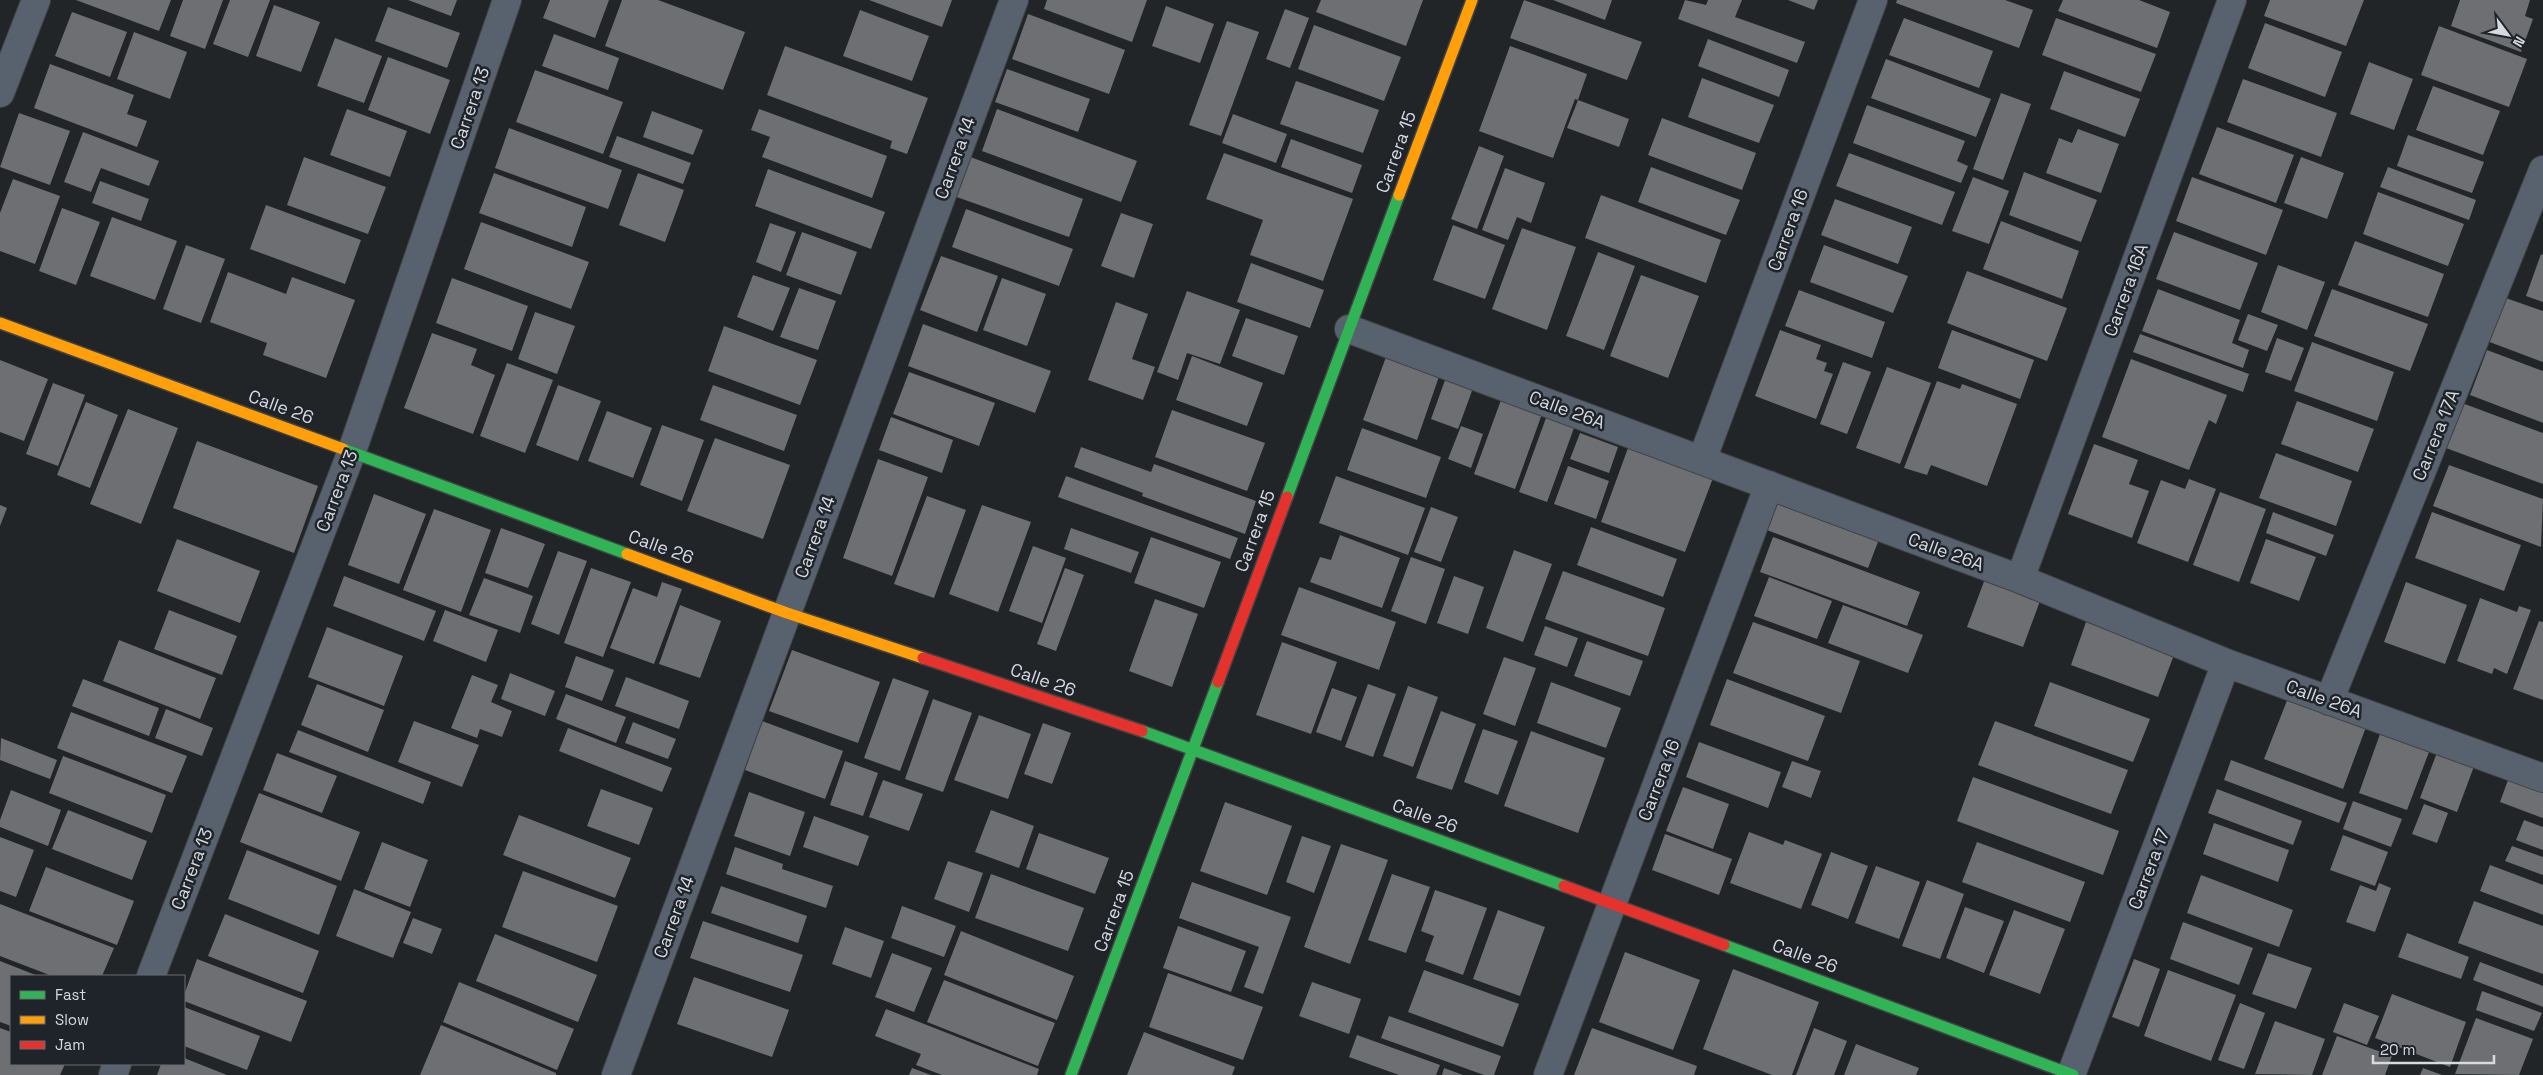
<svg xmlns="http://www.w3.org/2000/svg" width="2543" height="1075" viewBox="0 0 2543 1075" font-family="'Space Grotesk',sans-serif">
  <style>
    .building { fill: #6d6f72 }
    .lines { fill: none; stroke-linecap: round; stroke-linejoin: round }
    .street-casing { stroke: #404244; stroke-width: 30 }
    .fast-casing { stroke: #404244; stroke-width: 14 }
    .slow-casing { stroke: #404244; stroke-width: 14 }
    .jam-casing { stroke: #404244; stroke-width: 14 }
    .street { stroke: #58616e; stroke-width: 28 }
    .fast { stroke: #30b455; stroke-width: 11 }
    .slow { stroke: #ff9f0a; stroke-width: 11 }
    .jam { stroke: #e5322d; stroke-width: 11 }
    .labels { text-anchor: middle; stroke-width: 5; stroke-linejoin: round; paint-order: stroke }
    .street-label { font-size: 18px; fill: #d6d9de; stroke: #1f242b }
  </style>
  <rect width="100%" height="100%" fill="#222528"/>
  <path class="building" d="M76 0H171L159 31Z
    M183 0H223L205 49 170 36Z
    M230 0H270L248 57 213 44Z
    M408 0H457L451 16Z
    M550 0H609L595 38 543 18Z
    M622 0H658L745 32 723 90 605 46Z
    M869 0H952L942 27Z
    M1047 0H1147L1132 42 1044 9Z
    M1321 0H1423L1406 46 1316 12Z
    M1524 0 1642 42 1627 80 1510 38Z
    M1553 0H1612L1605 20Z
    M1685 0 1706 5 1708 0H1742L1735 17 1805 42 1797 63 1678 19Z
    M1788 0H1818L1814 10Z
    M1897 0H2005L2033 10 2019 48 1896 3Z
    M2063 0H2139L2170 12 2157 48 2058 11Z
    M2270 0H2364L2346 46 2264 16Z
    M2460 0H2530L2525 16 2533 19 2521 52 2451 26Z
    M274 5 320 22 301 72 256 56Z
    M1166 6 1214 24 1200 63 1152 46Z
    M388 7 460 33 447 68 375 41Z
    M1285 9 1309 18 1290 68 1266 59Z
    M860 10 929 36 912 81 843 56Z
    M72 12 127 32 110 77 55 56Z
    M1028 14 1125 50 1109 94 1012 59Z
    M1904 18 1993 51 1979 88 1889 55Z
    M2056 18 2156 54 2141 92 2042 55Z
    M1227 21 1259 32 1221 136 1189 125Z
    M2265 23 2342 52 2325 97 2248 68Z
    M1314 25 1401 57 1384 101 1298 69Z
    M2439 26 2527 59 2509 107 2421 75Z
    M134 32 187 52 170 99 117 79Z
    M554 34 619 58 608 90 542 66Z
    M335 38 382 56 364 103 317 86Z
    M1708 39 1789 70 1779 97 1698 66Z
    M785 46 928 98 907 154 890 148 892 141 767 95Z
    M1510 46 1587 74 1578 100 1575 99 1553 158 1479 131Z
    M388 57 450 80 430 134 368 110Z
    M1886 59 1991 99 1976 137 1871 98Z
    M2369 62 2413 79 2394 130 2350 114Z
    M50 64 134 95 127 114 147 121 137 147 34 108Z
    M1007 69 1090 99 1078 132 995 102Z
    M535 70 623 102 603 154 516 122Z
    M2064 71 2140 99 2125 137 2050 109Z
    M1702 78 1774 105 1759 143 1688 117Z
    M2243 79 2337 113 2321 157 2227 122Z
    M1296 81 1379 110 1363 153 1280 124Z
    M2433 86 2500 111 2483 155 2416 130Z
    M2001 93 2031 104 2003 180 1973 169Z
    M1578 100 1629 119 1619 147 1567 128Z
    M1867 105 1965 141 1957 161 1968 166 1961 183 1853 143Z
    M347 109 407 131 390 177 330 155Z
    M759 109 887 156 872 198 762 157 770 137 751 130Z
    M997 109 1137 161 1121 202 982 151Z
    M652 111 703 130 693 155 643 137Z
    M19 113 70 131 50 185 0 167Z
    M1233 114 1287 134 1276 163 1222 143Z
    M1662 118 1756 153 1742 190 1648 155Z
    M2217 127 2294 155 2276 203 2199 174Z
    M509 128 622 170 608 209 495 168Z
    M2078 129 2119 144 2101 193 2046 173 2059 138 2072 143Z
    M83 132 159 161 149 186 101 168 91 192 64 182Z
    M2408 135 2484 162 2472 193 2397 166Z
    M617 136 691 163 683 184 609 157Z
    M1291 139 1362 165 1352 193 1281 167Z
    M1479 146 1504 156 1477 229 1451 219Z
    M1224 153 1353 199 1323 281 1250 255 1263 220 1206 199Z
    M1849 153 1955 192 1942 225 1836 186Z
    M965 155 1083 199 1069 237 951 195Z
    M304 157 386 187 368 234 287 205Z
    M2301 157 2344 173 2327 219 2284 203Z
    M1651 167 1740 200 1726 235 1638 202Z
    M2388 167 2476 200 2469 220 2380 187Z
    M1505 168 1545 183 1531 223 1517 217 1508 240 1482 230Z
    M768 169 885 212 871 249 755 206Z
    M2024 172 2097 200 2081 242 2009 215Z
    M494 173 586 207 572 247 479 213Z
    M638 173 684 190 665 242 619 225Z
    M1973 177 2009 191 1989 244 1952 231Z
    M2192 177 2283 210 2266 255 2176 221Z
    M13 179 60 196 35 264 0 251V213Z
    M100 181 149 199 141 221 92 203Z
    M2378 192 2464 224 2448 266 2363 234Z
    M1601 195 1721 240 1706 283 1585 238Z
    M1835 199 1912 227 1898 264 1821 235Z
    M266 205 361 240 345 284 250 249Z
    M62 208 100 222 76 285 39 271Z
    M966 209 1073 249 1059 286 952 247Z
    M1121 213 1153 224 1134 278 1101 266Z
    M112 217 177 241 155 300 90 276Z
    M2001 221 2079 251 2062 299 1983 269Z
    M481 222 589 262 571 309 464 269Z
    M770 223 796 232 781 272 756 262Z
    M1453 225 1505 245 1485 299 1433 280Z
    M1522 228 1576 247 1547 330 1492 309Z
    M802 232 857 252 841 295 786 275Z
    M2174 232 2258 263 2240 310 2156 279Z
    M2355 241 2444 274 2428 317 2338 285Z
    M186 245 225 259 201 323 163 309Z
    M1824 245 1908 276 1893 313 1810 282Z
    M1598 252 1635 266 1604 350 1566 336Z
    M2541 254 2543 255V302L2526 296Z
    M941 256 998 276 977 332 920 310Z
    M1251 263 1324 290 1310 328 1237 302Z
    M2278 265 2325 282 2307 330 2261 312Z
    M1967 271 2067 308 2047 361 1947 323Z
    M228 272 286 294 292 277 355 300 326 378 263 355 267 343 210 322Z
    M753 275 790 288 773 331 737 317Z
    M1641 275 1699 296 1668 378 1610 356Z
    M452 278 528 306 512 351 436 323Z
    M1002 278 1046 294 1027 346 983 330Z
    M799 288 836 301 818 350 780 337Z
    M2158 289 2240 320 2232 343 2249 350 2243 368 2142 331Z
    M2332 289 2428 324 2410 371 2314 336Z
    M1799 290 1885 322 1872 358 1785 326Z
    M1187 291 1240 310 1220 364 1187 353 1178 380 1157 372Z
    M2503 297 2543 311V362L2487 341Z
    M1116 302 1148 314 1132 359 1155 367 1143 400 1088 380Z
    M535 312 575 326 557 374 518 359Z
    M2248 314 2278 325 2267 351 2238 340Z
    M1246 318 1298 336 1284 375 1232 356Z
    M923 324 1051 371 1035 413 908 366Z
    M724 326 817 360 800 405 708 371Z
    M1780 330 1821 345 1816 359 1827 363 1824 371 1833 374 1816 419 1755 396Z
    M1952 330 2034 360 2020 399 1938 368Z
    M432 333 477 349 471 365 495 375 473 434 404 408Z
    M2140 334 2249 374 2243 392 2133 352Z
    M2277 338 2304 348 2291 381 2265 372Z
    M2312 342 2394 372 2377 421 2294 391Z
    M1390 346 1443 365 1417 440 1363 420Z
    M2487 350 2543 371V423L2470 395Z
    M1192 356 1263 383 1247 426 1176 400Z
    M2131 359 2227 395 2216 424 2209 420 2189 470 2102 437Z
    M0 360 48 379 24 441 0 432Z
    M1843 362 1871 372 1847 434 1820 424Z
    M507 363 553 380 525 453 480 436Z
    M1887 367 1931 383 1900 464 1856 448Z
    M1449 369 1476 380 1458 429 1431 419Z
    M909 372 995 403 979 446 893 414Z
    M1937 381 1960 389 1962 384 2017 404 1987 486 1931 465 1927 475 1904 468Z
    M53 383 85 395 58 466 26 454Z
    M558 385 601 401 578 461 536 445Z
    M713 385 797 415 784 451 700 420Z
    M1501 400 1542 414 1515 489 1474 474Z
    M2297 401 2374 429 2358 472 2281 444Z
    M86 402 118 415 90 488 57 475Z
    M2462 403 2543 433V484L2446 448Z
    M1550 407 1578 417 1547 502 1519 492Z
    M128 409 178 428 141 524 90 504Z
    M1172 410 1265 443 1247 491 1155 457Z
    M607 411 652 428 633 478 588 461Z
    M891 417 953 440 942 473 879 450Z
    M662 425 704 440 682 501 640 485Z
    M1461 426 1483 434 1471 468 1448 459Z
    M1362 428 1441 457 1426 498 1347 470Z
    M1580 433 1618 447 1609 473 1570 459Z
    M715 438 790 465 763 539 687 511Z
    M197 441 318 486 294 553 173 508Z
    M2094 444 2138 460 2129 484 2149 491 2132 538 2068 514Z
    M1081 447 1151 472 1154 464 1256 501 1245 534 1142 496 1143 493 1074 467Z
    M1628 448 1713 478 1685 552 1601 522Z
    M2276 453 2352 481 2336 526 2259 498Z
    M878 459 928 477 892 576 843 558Z
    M2449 465 2543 499 2541 547 2433 506Z
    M1568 466 1609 481 1596 519 1554 504Z
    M1066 476 1238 538 1230 559 1058 497Z
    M1336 476 1425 508 1408 555 1319 523Z
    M2189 479 2216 489 2188 562 2137 543 2161 480 2185 489Z
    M2220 492 2266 509 2239 582 2193 565Z
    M374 494 426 514 399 584 348 565Z
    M927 496 966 510 934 598 894 584Z
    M1780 496 1881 534 1868 568 1767 530Z
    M0 505 7 508 0 526Z
    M982 505 1031 522 998 612 949 594Z
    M1431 507 1458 517 1441 562 1414 552Z
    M434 509 491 530 461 612 403 590Z
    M2273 512 2334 535 2326 556 2266 533Z
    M2432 512 2521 545 2504 591 2415 558Z
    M1591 527 1677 559 1663 597 1577 565Z
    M501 528 545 544 528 588 485 573Z
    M1071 528 1139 552 1131 573 1064 549Z
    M1340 535 1400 558 1382 608 1310 582 1320 557 1331 560Z
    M1151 537 1221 562 1204 608 1134 583Z
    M1773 537 1920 592 1907 626 1760 572Z
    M177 539 260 571 240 623 157 591Z
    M2266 539 2316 557 2299 601 2250 583Z
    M1033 546 1066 558 1042 623 1009 611Z
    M1514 550 1552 564 1523 642 1486 628Z
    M558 551 587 561 559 635 531 624Z
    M1411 557 1445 569 1426 624 1391 611Z
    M591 568 631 582 603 657 564 643Z
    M1065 568 1084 575 1056 651 1037 644Z
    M1989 568 2020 580 2016 592 2040 601 2023 647 1967 627Z
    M1563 571 1665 608 1648 656 1545 619Z
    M344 576 436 611 424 641 333 606Z
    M1454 576 1484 587 1468 634 1437 623Z
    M1769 577 1832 601 1817 639 1754 616Z
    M484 578 533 596 520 633 469 615Z
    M662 582 682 589 654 664 610 648 633 588 657 597Z
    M2406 582 2467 605 2445 664 2384 642Z
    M1299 587 1396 622 1379 670 1281 635Z
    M2480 598 2517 612 2519 606 2531 610 2507 674 2494 668 2492 674 2457 661Z
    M1155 599 1198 614 1172 687 1129 671Z
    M680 605 721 621 700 678 659 664Z
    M1843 605 1923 635 1908 673 1828 643Z
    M169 610 237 636 222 675 154 649Z
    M445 610 498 630 486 662 433 641Z
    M2539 621 2543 622V700L2513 689Z
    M1753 622 1860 661 1841 713 1733 673Z
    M2086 622 2174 655 2158 697 2071 665Z
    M1545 626 1578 638 1567 667 1534 655Z
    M327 627 403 656 384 706 308 677Z
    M119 640 216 678 200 719 103 681Z
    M1587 641 1643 661 1630 696 1574 676Z
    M1282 642 1337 662 1311 734 1256 715Z
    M792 650 880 682 858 743 769 711Z
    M576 656 614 670 602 701 565 687Z
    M1504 657 1536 668 1515 726 1483 714Z
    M510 673 555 691 545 716 501 699Z
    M472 675 498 685 491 702 512 711 502 737 480 729 477 738 451 728Z
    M626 677 689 701 679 729 615 706Z
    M893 678 929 691 900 771 864 758Z
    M83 679 159 708 149 736 72 706Z
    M1727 679 1825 716 1808 761 1710 725Z
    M1551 682 1621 708 1606 748 1537 723Z
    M2050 682 2150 719 2133 762 2034 726Z
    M317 684 384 710 368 752 301 725Z
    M1368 684 1396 694 1373 757 1345 747Z
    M1408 686 1438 697 1413 767 1383 756Z
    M1332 688 1357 697 1341 741 1316 732Z
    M566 694 626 717 616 743 556 719Z
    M2288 698 2366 727 2343 789 2264 759Z
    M933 699 972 713 943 792 905 779Z
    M166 709 213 728 202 756 155 738Z
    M1441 711 1476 724 1452 790 1416 778Z
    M71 712 187 756 172 793 57 748Z
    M979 715 1031 734 1008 799 954 780Z
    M414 721 479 745 462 787 398 762Z
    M762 721 843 751 825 799 745 770Z
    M1995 721 2128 770 2111 814 1978 765Z
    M633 722 676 739 668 759 625 743Z
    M1043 723 1071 733 1052 784 1024 774Z
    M568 728 672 768 662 792 559 751Z
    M1483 729 1518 741 1498 795 1464 782Z
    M298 730 431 782 423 804 289 752Z
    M1531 731 1605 758 1578 833 1504 806Z
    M2380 734 2429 752 2407 810 2359 793Z
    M1 738 57 760 50 779 0 760Z
    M1699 742 1781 772 1768 808 1686 777Z
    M2439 747 2476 761 2457 812 2420 798Z
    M277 753 337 776 322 813 263 790Z
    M63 756 166 795 152 833 49 793Z
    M2231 760 2347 803 2339 823 2224 780Z
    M845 761 878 773 863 816 830 805Z
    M1792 761 1821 771 1811 798 1782 787Z
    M1973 777 2119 831 2103 875 1957 821Z
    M883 780 923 794 909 831 869 817Z
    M2508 780 2543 792V818L2500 802Z
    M1683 787 1729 804 1713 849 1666 831Z
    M601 789 653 808 639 845 587 826Z
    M2217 789 2302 821 2293 845 2208 813Z
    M11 790 61 810 48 846 0 827V820Z
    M749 792 805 812 790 856 734 836Z
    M259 793 360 832 341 881 240 842Z
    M2353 801 2402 819 2391 847 2343 829Z
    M1225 802 1292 826 1267 895 1200 871Z
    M2424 804 2448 813 2437 843 2412 834Z
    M68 810 147 841 132 880 52 849Z
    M991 810 1034 826 1019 868 975 852Z
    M519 815 631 858 615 898 503 855Z
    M814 816 869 836 858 866 803 847Z
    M2524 820 2543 827V850L2516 840Z
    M2214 823 2289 850 2278 882 2203 854Z
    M1749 832 1783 845 1785 840 1822 854 1801 909 1730 883Z
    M1039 833 1109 858 1095 894 1026 869Z
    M1665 834 1732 859 1719 895 1652 870Z
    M2343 835 2388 852 2375 886 2330 870Z
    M1302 836 1331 846 1314 893 1286 882Z
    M0 837 34 850 16 897 0 891Z
    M382 842 428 860 410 907 364 889Z
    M1977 842 2085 882 2070 922 1962 882Z
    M1341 844 1388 860 1350 964 1304 947Z
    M2512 846 2543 857V875L2505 861Z
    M735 847 783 864 782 869 833 886 826 908 726 874Z
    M247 850 337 886 319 935 228 899Z
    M1831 852 1868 866 1848 919 1811 905Z
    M948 861 983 873 969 912 934 899Z
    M2490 865 2543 885V915L2480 891Z
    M1876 866 1920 882 1899 939 1855 923Z
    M46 867 134 901 117 945 29 911Z
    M523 871 618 906 597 962 502 927Z
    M991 874 1084 908 1068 951 975 918Z
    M1392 874 1430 887 1406 953 1368 940Z
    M2201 875 2293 910 2279 947 2187 913Z
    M1927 880 1964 894 1940 959 1902 946Z
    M1192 882 1291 917 1263 994 1244 987 1259 947 1179 918Z
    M2379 883 2391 888 2375 932 2346 922 2360 885 2376 891Z
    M721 886 807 916 798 943 711 913Z
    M354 889 411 912 393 958 336 936Z
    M1435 890 1487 908 1463 975 1425 961 1434 936 1421 931Z
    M2474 901 2543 926V974L2458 943Z
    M0 904 114 948 102 976H52L0 956Z
    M902 906 956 926 944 957 891 938Z
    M1965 907 2004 921 1984 973 1946 958Z
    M1498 910 1545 927 1520 996 1473 979Z
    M2014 910 2065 929 2040 994 1989 975Z
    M225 914 319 951 303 993 208 956Z
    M413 918 442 929 432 954 403 943Z
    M703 921 803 955 790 992 690 958Z
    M2183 922 2253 948 2239 985 2170 959Z
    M1178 926 1246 951 1231 992 1163 968Z
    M845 927 884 941 871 978 832 964Z
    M961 931 1074 976 1057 1020 944 975Z
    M2407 933 2469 957 2461 979 2398 957Z
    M495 934 597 975 578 1022 476 981Z
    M1625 952 1700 980 1673 1050 1599 1022Z
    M892 953 932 968 914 1012 875 997Z
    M2268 953 2312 968 2296 1009 2252 994Z
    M197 959 307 1001 291 1042 184 1001V995Z
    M2134 959 2160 969 2139 1027 2112 1017Z
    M0 961 38 976H11V1026L0 1022Z
    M2480 962 2543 986V1007L2473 980Z
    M1733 969 1819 1002 1792 1075H1772L1703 1049Z
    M1424 970 1519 1004 1503 1047 1408 1012Z
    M2168 970 2236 995 2211 1061 2144 1036Z
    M1168 973 1263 1007 1243 1060 1149 1027Z
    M694 977 789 1010 772 1057 677 1024Z
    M944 980 1055 1023 1038 1066 927 1022Z
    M459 982 574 1029 557 1070 443 1022Z
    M1312 982 1361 999 1349 1034 1299 1016Z
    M2482 991 2542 1013 2534 1031 2476 1010Z
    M2392 994 2466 1022 2450 1067 2375 1038Z
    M2240 1003 2265 1013 2244 1069 2218 1060Z
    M2344 1003 2379 1016 2367 1045 2333 1032Z
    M184 1007 260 1036 247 1070 184 1046Z
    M886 1009 1039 1069 1037 1075H942L916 1065 921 1054 875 1036Z
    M1389 1016 1501 1056 1494 1075H1484L1381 1038Z
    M2476 1018 2533 1039 2519 1075 2455 1074Z
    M2275 1021 2325 1039 2312 1075 2255 1074Z
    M441 1025 556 1073V1075H420Z
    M0 1028 11 1032V1064H65L60 1075H0Z
    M1592 1028 1697 1066 1694 1075H1574Z
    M1814 1028 1847 1041 1834 1075H1796Z
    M1144 1032 1235 1067 1232 1075H1127Z
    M1357 1035 1440 1065 1436 1075H1399L1349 1057Z
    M2337 1036 2392 1056 2385 1075H2322Z
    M1856 1044 1919 1068 1916 1075H1844Z
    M184 1058 227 1075H157L161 1064H184Z
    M912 1068 931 1075H909Z
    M1444 1068 1463 1075H1442Z
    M2423 1068 2442 1075H2420Z"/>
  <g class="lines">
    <defs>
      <path id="street" d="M0 93 36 0
        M1349 329 2020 579 2226 663 2543 778
        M1702 460 1873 0
        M2020 579 2232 0
        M2329 701 2543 170
        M151 976 352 451 507 0
        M113 1075 117 1064
        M616 1075 1014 0
        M1548 1075 1769 485
        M2071 1075 2226 663"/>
      <path id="fast" d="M343 449 627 554
        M1287 497 1399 195
        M1142 731 1564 886
        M1724 945 2073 1075
        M1071 1075 1218 682"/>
      <path id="slow" d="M1399 195 1472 0
        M0 323 343 449
        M627 554 787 613 923 658"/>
      <path id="jam" d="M923 658 1142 731
        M1218 682 1287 497
        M1564 886 1724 945"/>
    </defs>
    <use href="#street" class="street-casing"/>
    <use href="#fast" class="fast-casing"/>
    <use href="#slow" class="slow-casing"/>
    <use href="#jam" class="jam-casing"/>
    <use href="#street" class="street"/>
    <use href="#fast" class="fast"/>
    <use href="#slow" class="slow"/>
    <use href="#jam" class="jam"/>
  </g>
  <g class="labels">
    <g class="street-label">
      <text transform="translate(470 108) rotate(-71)" y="6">Carrera 13</text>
      <text transform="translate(1396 152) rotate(-70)" y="6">Carrera 15</text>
      <text transform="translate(955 158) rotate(-70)" y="6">Carrera 14</text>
      <text transform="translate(1788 230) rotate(-70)" y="6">Carrera 16</text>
      <text transform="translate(2126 290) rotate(-70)" y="6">Carrera 16A</text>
      <text transform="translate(281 407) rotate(20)" y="6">Calle 26</text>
      <text transform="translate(1567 410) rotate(20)" y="6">Calle 26A</text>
      <text transform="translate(2436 435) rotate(-68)" y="6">Carrera 17A</text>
      <text transform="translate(337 491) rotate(-69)" y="6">Carrera 13</text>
      <text transform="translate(1255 531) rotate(-70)" y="6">Carrera 15</text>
      <text transform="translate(815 537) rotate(-70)" y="6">Carrera 14</text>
      <text transform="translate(661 547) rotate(20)" y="6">Calle 26</text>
      <text transform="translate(1946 552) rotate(20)" y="6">Calle 26A</text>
      <text transform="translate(1043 680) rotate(19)" y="6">Calle 26</text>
      <text transform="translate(2324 699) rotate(20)" y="6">Calle 26A</text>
      <text transform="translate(1659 780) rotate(-69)" y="6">Carrera 16</text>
      <text transform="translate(1425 816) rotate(20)" y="6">Calle 26</text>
      <text transform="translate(192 869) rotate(-69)" y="6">Carrera 13</text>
      <text transform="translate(2149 869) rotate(-69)" y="6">Carrera 17</text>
      <text transform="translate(1114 911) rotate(-70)" y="6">Carrera 15</text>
      <text transform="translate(674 917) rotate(-70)" y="6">Carrera 14</text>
      <text transform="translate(1805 956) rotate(20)" y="6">Calle 26</text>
    </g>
  </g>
  <rect x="10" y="975" width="175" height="90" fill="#1f242b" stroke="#686c73"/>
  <rect x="20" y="991" width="25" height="8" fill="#30b455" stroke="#686c73"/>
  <text x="55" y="1000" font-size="15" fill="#d6d9de">Fast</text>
  <rect x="20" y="1016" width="25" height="8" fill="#ff9f0a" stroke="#686c73"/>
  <text x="55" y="1025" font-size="15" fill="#d6d9de">Slow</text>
  <rect x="20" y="1041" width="25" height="8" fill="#e5322d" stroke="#686c73"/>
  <text x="55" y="1050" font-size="15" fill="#d6d9de">Jam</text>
  <g transform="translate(2508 35) rotate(122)" stroke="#1f242b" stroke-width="4" paint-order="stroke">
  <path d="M0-4L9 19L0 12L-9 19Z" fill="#d6d9de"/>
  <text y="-8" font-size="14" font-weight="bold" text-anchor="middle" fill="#d6d9de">N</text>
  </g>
  <path d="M2373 1055v8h121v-8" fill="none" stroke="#d6d9de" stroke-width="2.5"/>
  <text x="2380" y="1055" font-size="15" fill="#d6d9de" stroke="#1f242b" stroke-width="4" paint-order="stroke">20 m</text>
</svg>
